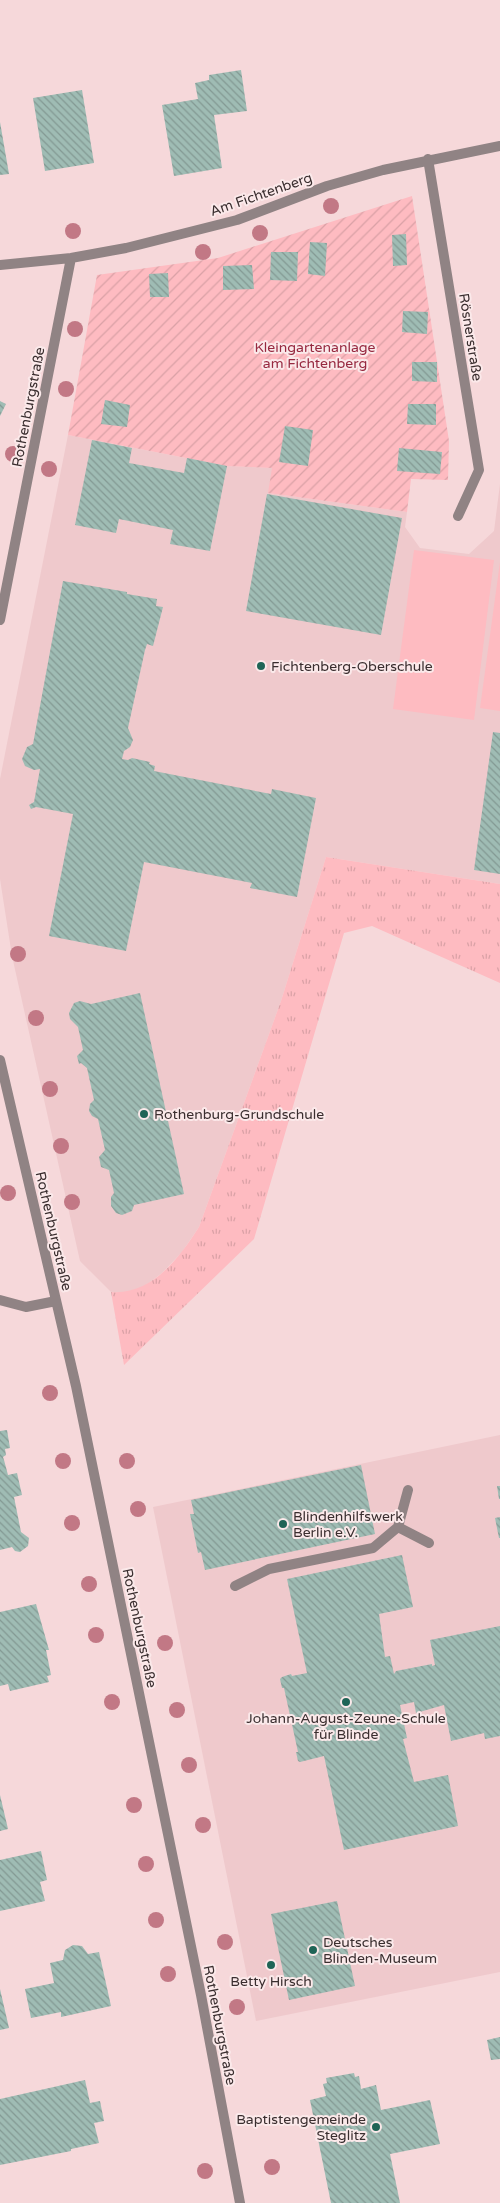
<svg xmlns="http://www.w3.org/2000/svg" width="500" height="2203" viewBox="0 0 500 2203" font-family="'Varela Round',sans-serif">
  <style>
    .built { fill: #efc9cc }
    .park { fill: url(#park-tufts) }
    .garden { fill: url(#garden-furrows) }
    .pitch { fill: #febbc1 }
    .building { fill: url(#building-back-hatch) }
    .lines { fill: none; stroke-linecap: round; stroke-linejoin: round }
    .service { stroke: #908384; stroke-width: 10 }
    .minor { stroke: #908384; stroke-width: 10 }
    .tree { fill: #c27885 }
    .poi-dot { fill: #1f6456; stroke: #fbe9ea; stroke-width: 2 }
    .labels { text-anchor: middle; stroke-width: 4; stroke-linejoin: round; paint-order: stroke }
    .street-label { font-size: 14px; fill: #3a2e2f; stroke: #fbe9ea }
    .park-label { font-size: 14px; fill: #972940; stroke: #fbe9ea }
    .poi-label { font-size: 14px; fill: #3a2e2f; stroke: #fbe9ea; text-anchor: start }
  </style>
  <defs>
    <pattern id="park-tufts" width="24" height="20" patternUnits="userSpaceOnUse" patternTransform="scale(1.25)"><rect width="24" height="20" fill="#febbc1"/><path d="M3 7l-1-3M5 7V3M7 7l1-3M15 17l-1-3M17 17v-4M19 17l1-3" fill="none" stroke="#daa1a6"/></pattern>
    <pattern id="garden-furrows" width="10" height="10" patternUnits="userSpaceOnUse" patternTransform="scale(1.25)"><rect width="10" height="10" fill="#febbc1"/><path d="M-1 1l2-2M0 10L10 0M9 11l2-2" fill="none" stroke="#daa1a6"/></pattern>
    <pattern id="building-back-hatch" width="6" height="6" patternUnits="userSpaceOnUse" patternTransform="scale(1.25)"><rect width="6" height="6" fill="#9fbcb4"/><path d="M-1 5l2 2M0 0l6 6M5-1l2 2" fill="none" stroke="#839993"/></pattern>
  </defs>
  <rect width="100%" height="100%" fill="#f6d8da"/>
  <path class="built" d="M68 435 227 466 273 468 269 493 407 512 405 527 420 548 469 554 494 531 500 484V884L326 857 281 1001 199 1227 182 1252 162 1273 141 1289 124 1293 111 1292 80 1261 12 956 0 879V779Z
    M500 1435V1972L256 2021 153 1507Z"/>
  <path class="park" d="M326 857 500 884V983L372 926 344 933 254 1239 124 1365 111 1292C152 1295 179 1258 199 1227L281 1001Z"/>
  <path class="garden" d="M412 196 449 441 448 480 411 479 407 512 268 493 272 468 227 466 68 435 97 275 218 258Z"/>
  <path class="pitch" d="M414 550 494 560 474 720 393 709Z
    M500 562V711L480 708Z"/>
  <path class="building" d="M241 70 247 111 214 115 222 168 174 176 162 105 198 99 195 83 209 80V75Z
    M82 90 94 163 45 171 33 98Z
    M0 122 9 174 0 175Z
    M406 234 407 265 393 266 392 235Z
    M310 242 327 243 325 276 308 274Z
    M271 252H298L297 281 270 280Z
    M252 265 254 289 223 290V266Z
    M168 273 169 297H150L149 274Z
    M403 311 428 312 427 334 402 332Z
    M412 362H437V382L412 381Z
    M105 400 130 405 127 427 101 424Z
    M0 401 6 404 0 416Z
    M408 404H436V425L407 424Z
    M285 426 313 430 308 466 279 462Z
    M92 440 132 448 129 463 184 473 187 458 227 466 210 551 170 544 173 530 119 519 116 533 75 525Z
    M399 448 442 452 440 474 397 471Z
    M267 494 402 518 381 635 246 611Z
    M63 581 127 592V594L157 599 156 606 163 607 153 646 147 644 145 650 128 728 133 740 130 747 124 751 122 759 128 760 132 758 150 762 149 764 155 766 154 771 271 794 272 789 316 798 297 897 250 888 252 883 144 862 126 951 49 936 73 814 36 807 31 809 29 805 34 802 40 769 34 770 25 766 22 759 27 747 33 744Z
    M493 732 500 733V874L474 870Z
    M140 993 184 1194 134 1205 132 1211 122 1215 116 1213 111 1206V1197L114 1193 109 1170 101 1167 99 1157 105 1150 98 1119 92 1116 89 1111 90 1104 94 1100 87 1068 81 1063 79 1064 77 1056 83 1050 78 1027 70 1019 69 1013 74 1003 80 1001 91 1004Z
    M7 1430 10 1448 5 1449 6 1455 3 1457 4 1460 8 1475 17 1473 22 1495 14 1497 21 1532 29 1538 28 1546 20 1552 15 1551 12 1547 0 1550V1431Z
    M361 1465 375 1534 205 1570 201 1552 198 1553 190 1514H194L191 1500Z
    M497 1486H500V1499H499Z
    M500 1517V1538H499L495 1518Z
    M402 1555 413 1607 379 1614 385 1657 390 1656 394 1674 396 1671 432 1664V1666L435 1665 430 1640 500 1626V1736L485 1739 484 1733 451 1741 444 1705 416 1713 414 1702 400 1705 407 1738 403 1739 414 1782 448 1775 458 1826 344 1850 324 1756 300 1762 298 1761 296 1752H298L284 1688H282L280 1679 282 1677 291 1674 292 1676 307 1673 287 1579Z
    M36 1604 49 1650H46L51 1675 47 1676 49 1682 10 1691 8 1684 0 1686V1612Z
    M0 1795 8 1829 0 1831Z
    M41 1851 47 1880 40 1882 45 1901 0 1911V1860Z
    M337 1901 355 1986 289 2000 271 1914Z
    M73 1945 82 1946 88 1954 99 1952 111 2006 61 2017V2012L31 2018 25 1989 54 1983 50 1963 63 1960 65 1950Z
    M0 1989 9 2028 0 2030Z
    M500 2037V2059L491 2060 487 2040Z
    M354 2073 355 2077 359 2076 361 2089 376 2085 381 2110 430 2100 440 2144 390 2154 400 2203H331L310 2100 326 2096 323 2084 327 2083 326 2078Z
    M85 2080 90 2103 100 2101 104 2121 94 2123 99 2143 71 2149V2151L0 2165V2099Z"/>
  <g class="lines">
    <path class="service" d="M398 1527 429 1543
      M235 1586 269 1569 373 1548 398 1527 408 1490"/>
    <path class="minor" d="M428 159 479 470 458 516
      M0 265 71 258 126 248 237 220 327 186 383 170 500 146
      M0 620 71 258
      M0 1060 76 1386 201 1995 240 2203
      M0 1300 26 1307 56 1301"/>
  </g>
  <g class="tree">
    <circle cx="331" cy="206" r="8"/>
    <circle cx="73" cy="231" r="8"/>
    <circle cx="260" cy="233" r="8"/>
    <circle cx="203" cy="252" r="8"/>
    <circle cx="75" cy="329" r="8"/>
    <circle cx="66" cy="389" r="8"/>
    <circle cx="13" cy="454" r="8"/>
    <circle cx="49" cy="469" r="8"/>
    <circle cx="18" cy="954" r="8"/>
    <circle cx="36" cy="1018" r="8"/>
    <circle cx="50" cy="1089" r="8"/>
    <circle cx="61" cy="1146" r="8"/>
    <circle cx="8" cy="1193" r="8"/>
    <circle cx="72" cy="1202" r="8"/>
    <circle cx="50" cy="1393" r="8"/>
    <circle cx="63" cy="1461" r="8"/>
    <circle cx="127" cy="1461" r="8"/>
    <circle cx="138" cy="1509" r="8"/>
    <circle cx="72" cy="1523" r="8"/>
    <circle cx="89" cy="1584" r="8"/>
    <circle cx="96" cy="1635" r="8"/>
    <circle cx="165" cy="1643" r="8"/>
    <circle cx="112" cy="1702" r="8"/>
    <circle cx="177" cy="1710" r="8"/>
    <circle cx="189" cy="1765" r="8"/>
    <circle cx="134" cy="1805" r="8"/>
    <circle cx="203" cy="1825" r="8"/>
    <circle cx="146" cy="1864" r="8"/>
    <circle cx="156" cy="1920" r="8"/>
    <circle cx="225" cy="1942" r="8"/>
    <circle cx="168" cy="1974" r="8"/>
    <circle cx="237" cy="2007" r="8"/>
    <circle cx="272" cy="2167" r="8"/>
    <circle cx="205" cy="2171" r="8"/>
  </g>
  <g class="poi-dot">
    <circle cx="261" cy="666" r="5"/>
    <circle cx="144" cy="1114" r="5"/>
    <circle cx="283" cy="1524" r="5"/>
    <circle cx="346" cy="1702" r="5"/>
    <circle cx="313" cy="1950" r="5"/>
    <circle cx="271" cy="1965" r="5"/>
    <circle cx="376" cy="2127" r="5"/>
  </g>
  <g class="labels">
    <g class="street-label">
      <text transform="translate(261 194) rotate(-19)" y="5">Am Fichtenberg</text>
      <text transform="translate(471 337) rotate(81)" y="5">Rösnerstraße</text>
      <text transform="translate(28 407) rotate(-79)" y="5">Rothenburgstraße</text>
      <text transform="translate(54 1231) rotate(77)" y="5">Rothenburgstraße</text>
      <text transform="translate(140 1628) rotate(78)" y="5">Rothenburgstraße</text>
      <text transform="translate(220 2025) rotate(79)" y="5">Rothenburgstraße</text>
    </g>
    <g class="park-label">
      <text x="315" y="352">Kleingartenanlage<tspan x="315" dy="16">am Fichtenberg</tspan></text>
    </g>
    <g class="poi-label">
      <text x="271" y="671">Fichtenberg-Oberschule</text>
      <text x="154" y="1119">Rothenburg-Grundschule</text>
      <text x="293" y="1521">Blindenhilfswerk<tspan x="293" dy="16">Berlin e.V.</tspan></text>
      <text x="346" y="1723" text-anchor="middle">Johann-August-Zeune-Schule<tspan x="346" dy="16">für Blinde</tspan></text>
      <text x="323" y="1947">Deutsches<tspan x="323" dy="16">Blinden-Museum</tspan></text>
      <text x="271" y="1986" text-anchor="middle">Betty Hirsch</text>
      <text x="366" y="2124" text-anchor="end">Baptistengemeinde<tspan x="366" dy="16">Steglitz</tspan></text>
    </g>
  </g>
</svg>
